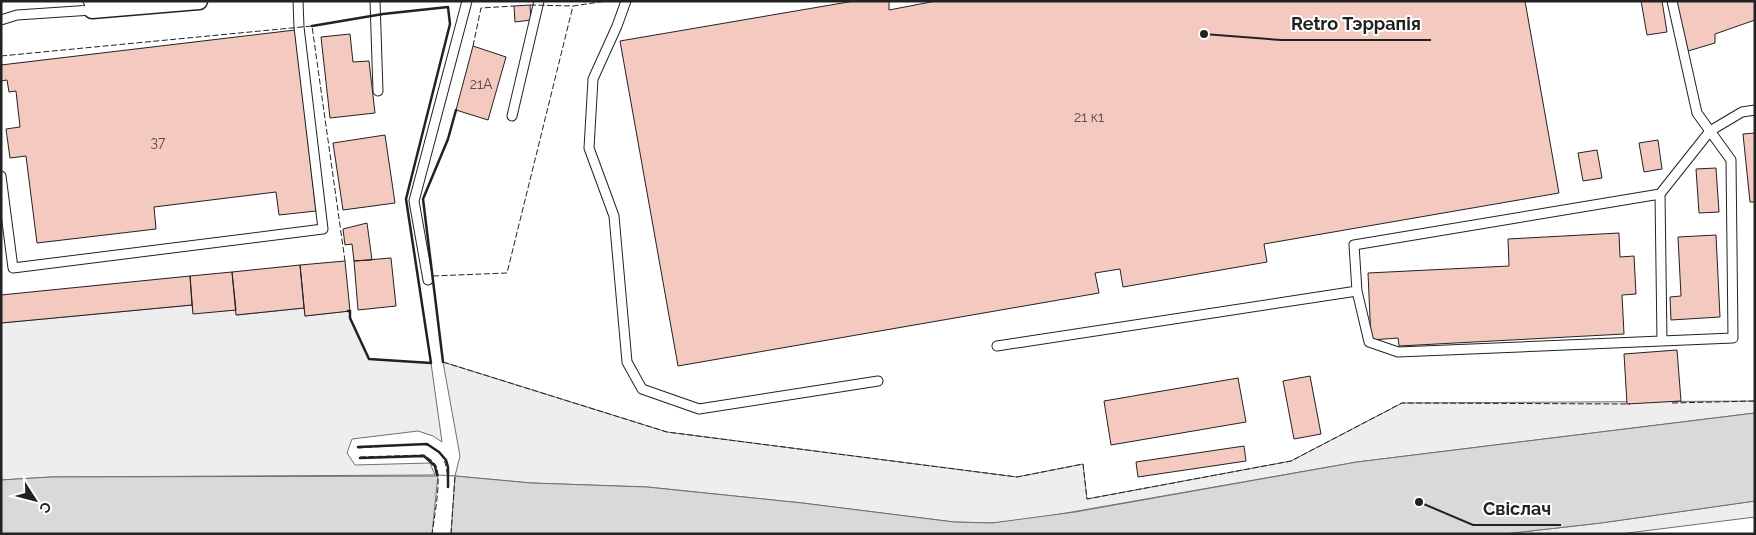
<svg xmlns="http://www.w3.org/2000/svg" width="1756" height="535" viewBox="0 0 1756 535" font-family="Raleway,sans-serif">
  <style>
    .green { fill: #eee; stroke: #6f6f6f }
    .water { fill: #d9d9d9; stroke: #6f6f6f }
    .pier { fill: #fff; stroke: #6f6f6f }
    .building { fill: #f3c9c0; stroke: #222 }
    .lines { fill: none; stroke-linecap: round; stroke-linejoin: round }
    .service-casing { stroke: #222; stroke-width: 11 }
    .minor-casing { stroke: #222; stroke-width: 19 }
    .service { stroke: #fff; stroke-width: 9 }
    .minor { stroke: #fff; stroke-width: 16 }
    .fence { stroke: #222; stroke-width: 1; stroke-dasharray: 6 2.5; stroke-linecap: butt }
    .wall { stroke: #222; stroke-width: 2.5 }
    .labels { text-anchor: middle; stroke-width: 4; stroke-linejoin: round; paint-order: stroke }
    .number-label { font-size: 14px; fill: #564c4a }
    .leader { fill: none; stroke: #222; stroke-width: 2 }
    .callout-dot { fill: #222; stroke: #fff; stroke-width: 2 }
    .callout-label { font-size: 18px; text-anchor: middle; font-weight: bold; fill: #222; stroke: #fff; stroke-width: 4; stroke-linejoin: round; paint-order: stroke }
  </style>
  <rect width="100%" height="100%" fill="#fff"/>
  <path class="green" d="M192 305 193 313 236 310 237 315 304 308 305 316 350 311V318L369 359 431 363 442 442 433 436 418 431 352 439 347 453 355 465 430 463 435 475 51 477 1 480V323Z
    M443 362 667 432 1017 477 1083 464 1087 499 1291 461 1402 403 1755 401V413L1357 462 1032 519 992 523 954 522 802 503 647 487 531 483 455 476 460 456Z
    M1755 501V517L1620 534H1504L1601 523Z"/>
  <path class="water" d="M1755 413V501L1601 523 1504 534H1V480L51 477 455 476 531 483 647 487 802 503 954 522 992 523 1075 512 1357 462Z"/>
  <path class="pier" d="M438 475 455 476 451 534H432Z"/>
  <path class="building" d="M854 1H889V10L936 1H1525L1559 193 1264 244 1267 262 1123 287 1120 269 1095 273 1099 293 678 366 620 41Z
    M1641 1H1662L1667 32 1647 35Z
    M1676 1H1755V20L1715 34V43L1688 51Z
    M530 5 531 20 515 22 514 6Z
    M295 30 316 211 279 215 276 192 154 207 156 229 37 243 26 156 10 158 6 129 20 127 16 91 9 92 7 80 1 81V65Z
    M350 34 353 62 369 61 375 113 330 118 321 37Z
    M473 46 506 57 488 120 456 110Z
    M1755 133V202H1750L1743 134Z
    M385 135 395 203 343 210 333 143Z
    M1658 140 1662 169 1644 172 1639 143Z
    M1597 150 1602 178 1583 181 1578 153Z
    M1716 168 1719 212 1699 213 1696 169Z
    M367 223 372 260 354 261 352 244 345 245 343 229Z
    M1619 233 1620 257 1634 256 1636 294 1622 295 1624 334 1399 346 1398 338 1371 340 1368 273 1509 266 1508 239Z
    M1716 235 1720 317 1671 320 1670 297 1681 296 1678 237Z
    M391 258 396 306 358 310 354 261Z
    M345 261 350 311 305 316 300 265Z
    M300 265 304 308 236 315 232 272Z
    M232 272 236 310 193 314 190 276Z
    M190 276 192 305 1 323V295Z
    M1677 350 1681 401 1627 404 1624 354Z
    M1310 376 1321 434 1294 439 1283 381Z
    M1238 378 1246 422 1111 445 1104 401Z
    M1244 446 1246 461 1138 477 1136 462Z"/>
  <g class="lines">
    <defs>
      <path id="service" d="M375 1 378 91
        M626 1 617 26 593 79 589 148 614 216 627 362 642 389 699 409 878 381
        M1 20 17 15 92 10 88 1
        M512 116 539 1
        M1 176 13 268 323 229 299 27 298 1
        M1660 194 1662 341
        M428 280 414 201 467 1
        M1357 291 1354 245 1660 194 1710 131 1742 112 1755 110
        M997 346 1357 291 1369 342 1398 352 1733 338 1731 160 1697 113 1672 1"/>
      <path id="minor" d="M92 10 199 1"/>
    </defs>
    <use href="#service" class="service-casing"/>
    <use href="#minor" class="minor-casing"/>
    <use href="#service" class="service"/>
    <use href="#minor" class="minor"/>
    <path class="fence" d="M530 5 573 6 606 1
      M473 46 481 8 514 6
      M1 56 312 26 345 261
      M433 276 507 273 573 6
      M443 362 667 432 1017 477 1083 464 1087 499 1291 461 1402 403 1630 404
      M1672 403 1755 401
      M358 448 422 444C446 448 448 468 448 488
      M360 457 424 455C428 458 434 461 436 466 442 476 434 520 432 534
      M451 534 455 476"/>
    <path class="wall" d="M312 26 383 14 448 7 450 24 406 199 431 363 369 359 350 318V311H348
      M443 362 423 199 448 139 456 110
      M358 447 427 444 439 452 446 460 448 467V487
      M360 458 424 456 435 466 437 475"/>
  </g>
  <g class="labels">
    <g class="number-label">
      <text x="481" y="89">21А</text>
      <text x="1089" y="122">21 к1</text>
      <text x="158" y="147">37</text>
    </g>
  </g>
  <path class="leader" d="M1204 34L1281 40H1431M1419 502L1473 525H1561"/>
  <g class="callout-dot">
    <circle cx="1204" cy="34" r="5"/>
    <circle cx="1419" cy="502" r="5"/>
  </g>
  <g class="callout-label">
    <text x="1356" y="30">Retro Тэррапія</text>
    <text x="1517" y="515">Свіслач</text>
  </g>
  <rect width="1756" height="535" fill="none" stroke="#222222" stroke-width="5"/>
  <g transform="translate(35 500) rotate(126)" stroke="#ffffff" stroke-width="4" paint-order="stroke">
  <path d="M0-4L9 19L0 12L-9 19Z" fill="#222222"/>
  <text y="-8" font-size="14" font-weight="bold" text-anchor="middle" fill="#222222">С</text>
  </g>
</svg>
